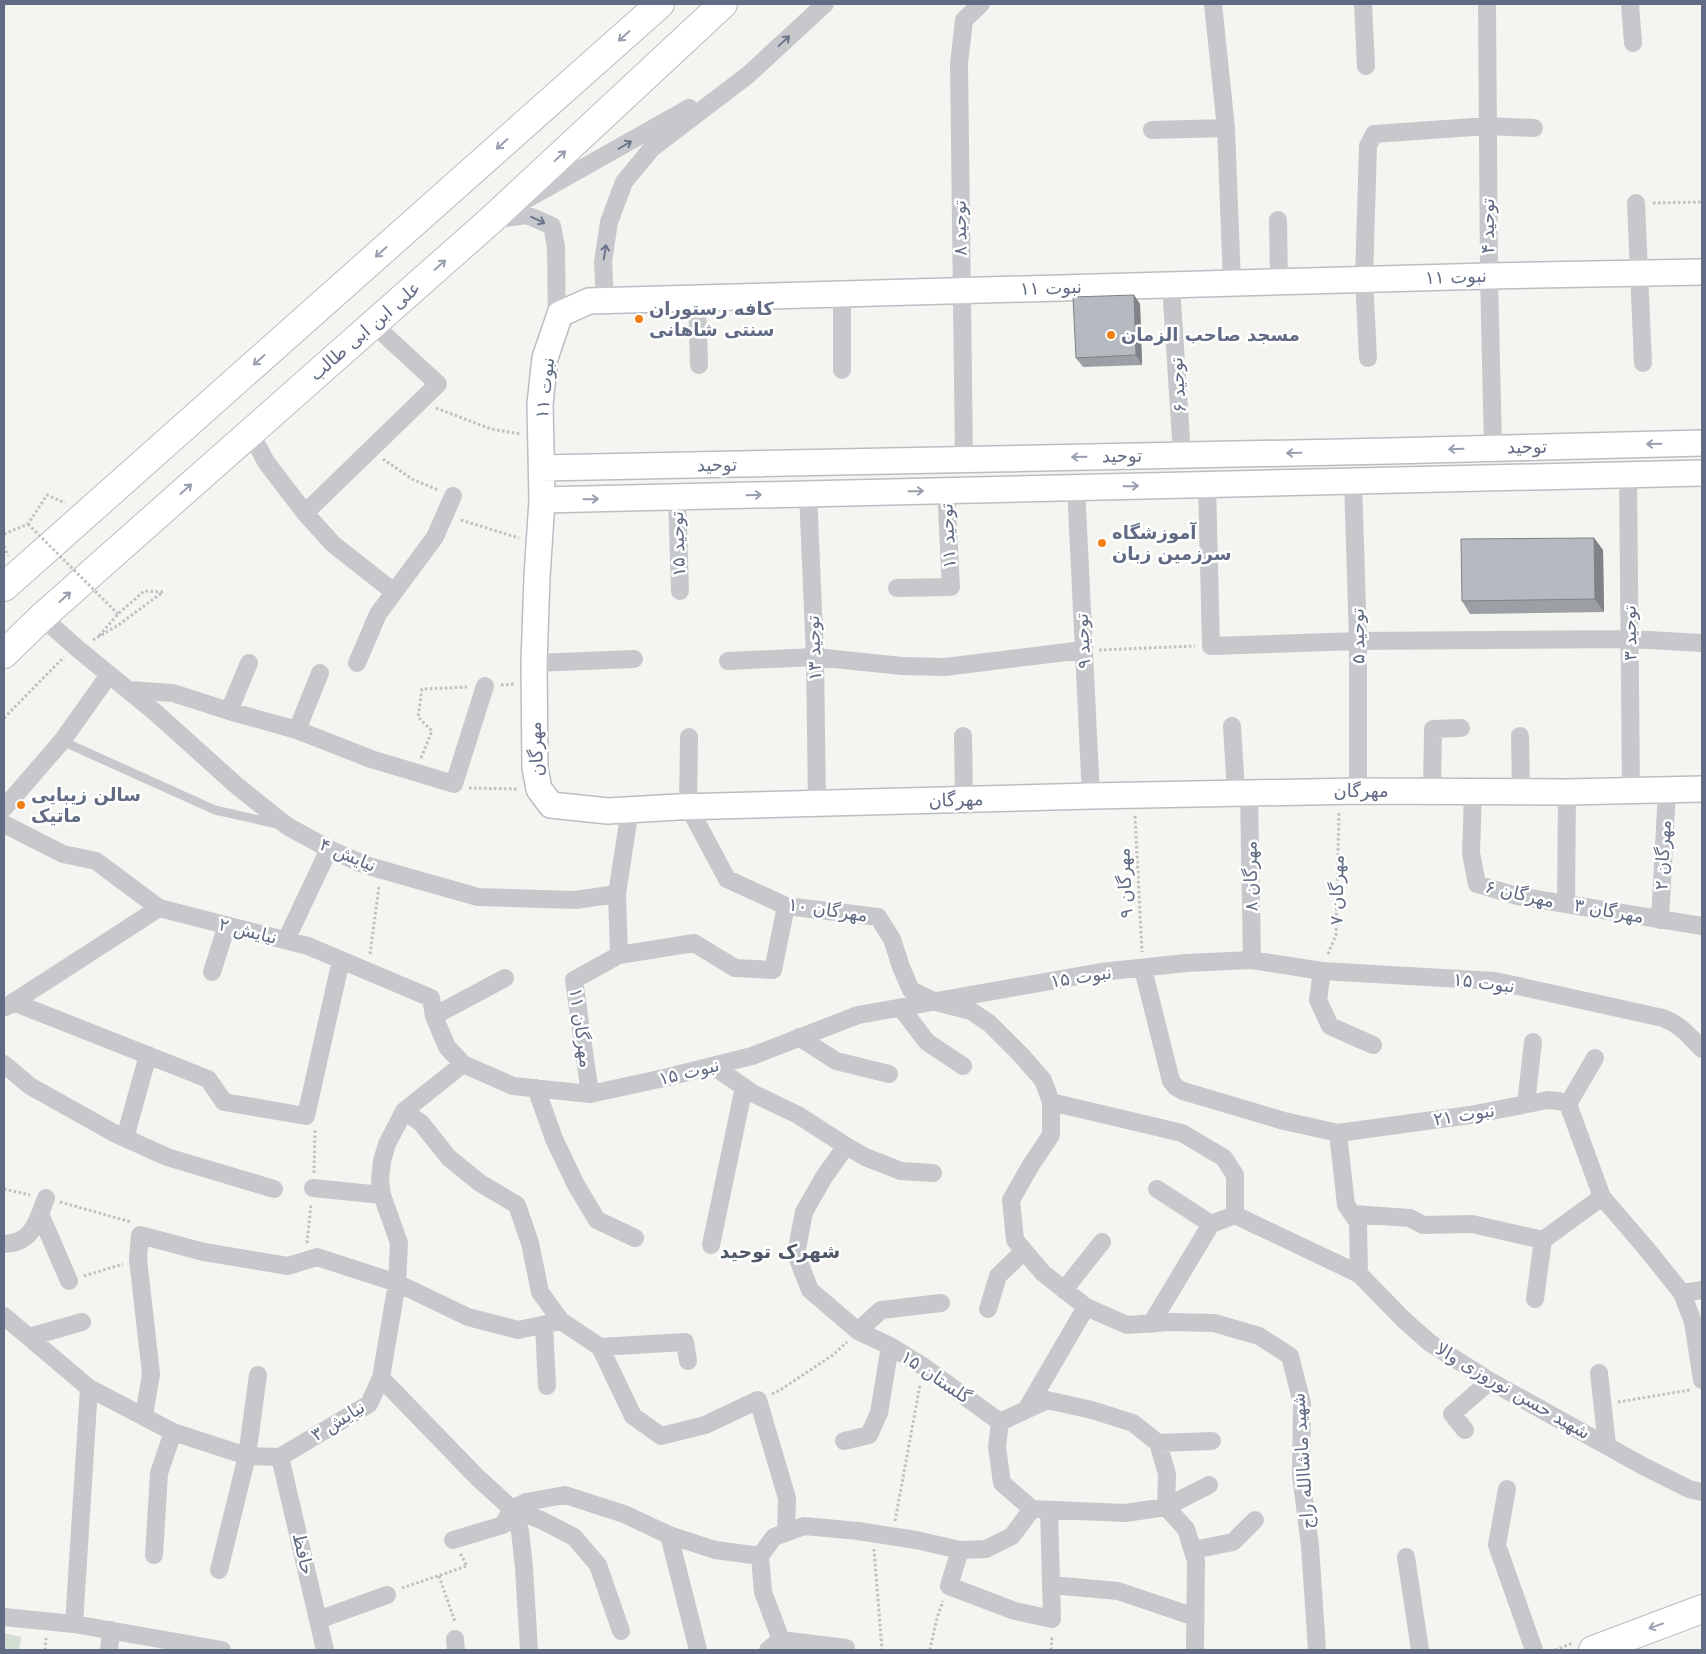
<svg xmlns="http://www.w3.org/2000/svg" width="1706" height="1654" viewBox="0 0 1706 1654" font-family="'DejaVu Sans',Cairo,sans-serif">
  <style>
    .garden { fill: #d3ddd1 }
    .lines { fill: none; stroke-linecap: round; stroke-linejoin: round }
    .secondary-casing { stroke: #babdc2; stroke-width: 28 }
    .primary-casing { stroke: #babcc1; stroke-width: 30 }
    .path { stroke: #bfc0c2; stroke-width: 3; stroke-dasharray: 2.5 2.5; stroke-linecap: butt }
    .lane { stroke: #c6c8cc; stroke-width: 9 }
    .street { stroke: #c6c8cc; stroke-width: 18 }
    .secondary { stroke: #fff; stroke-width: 25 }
    .primary { stroke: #fff; stroke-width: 28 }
    .path-bridge { stroke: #bfc0c2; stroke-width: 3; stroke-dasharray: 2.5 2.5; stroke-linecap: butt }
    .wall { fill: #9ca0a5 }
    .shaded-wall { fill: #7f8286 }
    .building { fill: #b5bac0; stroke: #7f8286 }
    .oneway { stroke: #989faf }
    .oneway2 { stroke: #6b758b }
    .poi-dot { fill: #f27f13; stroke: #fff; stroke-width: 2 }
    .labels { text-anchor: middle; stroke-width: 5; stroke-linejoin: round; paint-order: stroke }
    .street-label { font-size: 18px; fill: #616c84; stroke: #fff }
    .poi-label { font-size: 18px; font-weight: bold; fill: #616c84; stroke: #fff; text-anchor: start }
    .neighbourhood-label { font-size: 19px; font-weight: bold; fill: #4f5768; stroke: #fff }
  </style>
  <rect width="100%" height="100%" fill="#f4f5f0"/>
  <path class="garden" d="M4 1633 21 1637 19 1650H4Z"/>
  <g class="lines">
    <defs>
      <path id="secondary" d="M1702 272 1489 276 589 301 560 314 545 358 540 404 542 500 537 577 534 663 535 768 539 789 551 805 608 811 678 807 1091 796 1358 791 1567 792 1702 789
        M542 468 1389 451 1702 443
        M542 500 1702 473"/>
      <path id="primary" d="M4 587 660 4
        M4 654 42 617 190 486 491 220 723 4
        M1593 1650 1702 1609"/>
    </defs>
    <use href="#secondary" class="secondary-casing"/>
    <use href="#primary" class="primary-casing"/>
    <path class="path" d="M1653 203 1702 202
      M436 408 491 429 521 434
      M383 459 412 479 438 490
      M461 520 519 538
      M4 534 28 524 47 495 65 503
      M4 546 8 556
      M93 640 117 626 163 592 144 591 118 614 98 637
      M1099 650 1195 646
      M501 685 515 684
      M4 718 64 657
      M421 758 432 731 418 717 422 689 467 687
      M469 788 518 789
      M1135 816 1142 952
      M370 954 379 886
      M1328 954 1336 935 1339 812
      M314 1173 315 1130
      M4 1189 30 1195
      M60 1202 131 1222
      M307 1243 311 1204
      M84 1276 123 1264
      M772 1394 780 1390 833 1355 847 1342
      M1618 1402 1690 1390
      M895 1521 920 1385
      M874 1549 882 1650
      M439 1576 455 1622
      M402 1588 467 1566 460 1553
      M45 1650 46 1638
      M930 1650 937 1618 943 1601
      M1051 1650 1052 1636
      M1555 1650 1573 1643"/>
    <path class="lane" d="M62 741 215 810 277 824"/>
    <path class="street" d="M1213 4 1226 128 1232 283
      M1363 4 1366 66
      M1487 4 1489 276 1493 447
      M1630 4 1633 43
      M1152 130 1226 128
      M522 202 689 108
      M1636 203 1643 363
      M491 220 527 215 552 226 556 247 557 324
      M1278 220 1279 282
      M1171 285 1182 455
      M842 294V370
      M697 298 699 365
      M605 300 603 262 609 222 624 182 652 148 748 75 825 4
      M1368 358 1364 279 1368 146 1374 134 1488 126 1534 128
      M250 432 266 462 305 513 333 544 394 592
      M964 459 959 64 964 20 981 4
      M1628 475 1631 791
      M1353 480 1358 641V791
      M1207 484 1211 646 1358 641 1630 639 1702 643
      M1076 487 1091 796
      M808 493 815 657 817 804
      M677 497 680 591
      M305 513 438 384 373 324
      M897 588 951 587 946 490
      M42 617 78 649 156 713 236 785 287 826 329 849 365 865 478 897 575 900 617 894
      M728 661 815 657 902 666 945 667 1083 650
      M357 663 378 614 435 537 453 496
      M534 663 634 659
      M129 690 173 693 229 711 297 730 371 759 454 784 485 686
      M229 711 249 663
      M1232 726 1236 793
      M297 730 320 673
      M963 736 964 799
      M1520 736 1521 792
      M689 737 688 806 727 879 786 906 878 917 892 939 901 967 911 990 936 1002 971 1011 989 1023 1021 1055 1043 1080 1051 1102V1135L1031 1165 1011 1200 1015 1240 1043 1273 1086 1307 1127 1325 1170 1322 1214 1323 1259 1336 1290 1356 1302 1403 1301 1475 1310 1546 1317 1650
      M1432 792 1433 729 1461 728
      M1473 792 1471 853 1477 884 1517 896 1566 904
      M1567 792 1566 904 1702 926
      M1249 793 1252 960
      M4 808 62 741 109 675
      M4 824 63 854 96 861 159 908 308 946 431 998 434 1016 447 1047 463 1064 513 1086 590 1094 664 1078 752 1056 858 1015 1101 972 1186 963 1252 960 1322 971 1495 981 1663 1018C1680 1024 1690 1037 1702 1049
      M1660 920 1667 790
      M286 940 329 849
      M619 955 694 943 735 968 773 970 786 906
      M1143 969 1171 1081 1176 1087 1183 1091 1284 1121 1338 1133 1470 1115 1548 1100 1559 1101 1568 1104 1602 1197 1645 1247 1682 1293 1693 1322 1702 1380
      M1322 971 1318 1000 1330 1026 1373 1045
      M212 972 227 925
      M13 1002 208 1079 224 1102 306 1116 341 960
      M6 1007 159 908
      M901 1008 927 1042 963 1066
      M434 1016 505 978
      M799 1037 836 1061 889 1074
      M4 1064 30 1086 114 1133 167 1157 274 1189
      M713 1066 754 1094 798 1115 846 1146 824 1177 804 1212 796 1254 810 1290 858 1331 890 1346 924 1367 1000 1422 1047 1400 1092 1410 1133 1423 1158 1443 1167 1474 1166 1507 1186 1529 1196 1561 1195 1650
      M536 1088 554 1139 576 1185 597 1220 635 1238
      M590 1094 574 980 619 955 617 894 630 809
      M1051 1102 1182 1133 1224 1158 1235 1175V1215L1359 1274 1404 1320 1430 1343 1490 1381 1643 1466 1689 1489 1702 1492
      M1526 1104 1533 1042
      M1568 1104 1595 1058
      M404 1111 421 1123 449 1158 480 1183 517 1205 530 1243 540 1292 561 1321 600 1347 633 1416 661 1436 705 1425 758 1400 787 1498 786 1533
      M1338 1133 1346 1205 1358 1222 1359 1274
      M125 1138 148 1055
      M846 1146 865 1157 901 1171 933 1173
      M313 1188 382 1195
      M1157 1189 1211 1224
      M40 1214 69 1281
      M1353 1214 1410 1218 1423 1225 1472 1224 1543 1240
      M4 1244C33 1243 37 1221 46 1198
      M711 1245 744 1087
      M1064 1290 1102 1242
      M1682 1293 1702 1290
      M1535 1299 1543 1240 1602 1197
      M988 1309 998 1276 1024 1251
      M4 1316 89 1388 173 1432 247 1456 280 1457 369 1404 381 1378 397 1283 399 1243 382 1195 380 1179 382 1161 387 1144 404 1111 463 1064
      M1151 1324 1211 1224 1235 1215
      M544 1325 547 1386
      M858 1331 881 1310 941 1303
      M29 1337 82 1322
      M600 1347 685 1342 688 1361
      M1599 1373 1607 1445
      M381 1378 477 1477 512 1509 526 1502 565 1495 624 1514 669 1535 698 1650
      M1026 1410 1086 1307
      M144 1416 151 1374 138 1259 140 1235 204 1252 288 1266 317 1257 397 1283 468 1317 518 1330 561 1321
      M1000 1422 997 1447 1002 1483 1032 1509 1125 1513 1166 1507 1209 1485
      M1465 1430 1452 1414 1490 1381
      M844 1441 869 1435 879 1413 890 1346
      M1158 1443 1212 1441
      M280 1457 325 1650
      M1507 1489 1497 1545 1534 1650
      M512 1509 541 1520 574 1537 598 1565 621 1631
      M512 1509 520 1531 524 1568 529 1650
      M669 1535 715 1550 760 1556 763 1592 781 1640 846 1648V1650
      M453 1540 503 1525 512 1509
      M960 1550 949 1586 1015 1611 1052 1619 1049 1510
      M1193 1550 1233 1542 1255 1520
      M154 1555 159 1473 173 1432
      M760 1556 774 1537 804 1526 858 1531 916 1540 960 1550 986 1549 1012 1536 1032 1509
      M1406 1557 1420 1650
      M219 1570 247 1456 258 1375
      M1051 1585 1118 1591 1195 1617
      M4 1617 74 1624 222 1650
      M318 1620 387 1595
      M74 1624 89 1388
      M455 1639 456 1650
      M109 1650 111 1630
      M768 1650 781 1640"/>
    <use href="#secondary" class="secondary"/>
    <use href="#primary" class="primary"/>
    <path class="path-bridge" d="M28 524 118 614"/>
  </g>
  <path class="wall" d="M1134 295 1140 304 1142 365 1083 367 1076 358Z
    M1594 538 1603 550 1604 612 1470 614 1462 601Z"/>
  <path class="shaded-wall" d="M1134 295 1140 304 1142 365 1136 355Z
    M1594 538 1603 550 1604 612 1595 599Z"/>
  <path class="building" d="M1134 295 1136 355 1076 358 1073 297Z
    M1594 538 1595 599 1462 601 1461 539Z"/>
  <defs><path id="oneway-shaft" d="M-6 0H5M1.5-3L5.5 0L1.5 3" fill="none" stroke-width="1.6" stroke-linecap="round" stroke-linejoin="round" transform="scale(1.25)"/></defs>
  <g class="oneway">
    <use href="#oneway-shaft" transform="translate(624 36) rotate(138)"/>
    <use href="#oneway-shaft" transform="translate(502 144) rotate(138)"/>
    <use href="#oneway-shaft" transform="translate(560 156) rotate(-43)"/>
    <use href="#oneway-shaft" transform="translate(381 252) rotate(138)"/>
    <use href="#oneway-shaft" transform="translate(440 265) rotate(-41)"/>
    <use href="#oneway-shaft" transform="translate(259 360) rotate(138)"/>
    <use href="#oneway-shaft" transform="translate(1654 444) rotate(179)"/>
    <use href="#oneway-shaft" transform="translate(1456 449) rotate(178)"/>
    <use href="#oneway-shaft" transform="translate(1294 453) rotate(179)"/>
    <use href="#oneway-shaft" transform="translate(1079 457) rotate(179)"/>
    <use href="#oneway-shaft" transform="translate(1131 486) rotate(-1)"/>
    <use href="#oneway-shaft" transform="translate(186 489) rotate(-42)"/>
    <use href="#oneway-shaft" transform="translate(916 491) rotate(-1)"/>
    <use href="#oneway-shaft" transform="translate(754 495) rotate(-2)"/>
    <use href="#oneway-shaft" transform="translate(591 499) rotate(-1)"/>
    <use href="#oneway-shaft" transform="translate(65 597) rotate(-42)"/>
    <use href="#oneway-shaft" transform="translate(1656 1626) rotate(160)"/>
  </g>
  <g class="oneway2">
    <use href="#oneway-shaft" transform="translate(784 41) rotate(-43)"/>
    <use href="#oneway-shaft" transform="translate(625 145) rotate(-30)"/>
    <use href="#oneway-shaft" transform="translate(538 220) rotate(25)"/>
    <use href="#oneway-shaft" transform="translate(605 252) rotate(-81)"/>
  </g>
  <g class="poi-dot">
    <circle cx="639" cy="319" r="5"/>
    <circle cx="1111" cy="335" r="5"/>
    <circle cx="1102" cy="543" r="5"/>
    <circle cx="21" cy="805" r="5"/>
  </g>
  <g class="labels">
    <g class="street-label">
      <text transform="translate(1488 226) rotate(-90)" y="6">توحید ۴</text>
      <text transform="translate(960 228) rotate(-91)" y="6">توحید ۸</text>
      <text transform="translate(1456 277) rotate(-2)" y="6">نبوت ۱۱</text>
      <text transform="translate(1051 288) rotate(-2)" y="6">نبوت ۱۱</text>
      <text transform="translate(365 331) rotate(-41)" y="6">علی ابن ابی طالب</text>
      <text transform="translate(1178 385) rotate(-94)" y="6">توحید ۶</text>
      <text transform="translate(545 388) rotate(-84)" y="6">نبوت ۱۱</text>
      <text transform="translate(1527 447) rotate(-1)" y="6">توحید</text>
      <text transform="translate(1122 456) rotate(-1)" y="6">توحید</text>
      <text transform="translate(717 465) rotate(-1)" y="6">توحید</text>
      <text transform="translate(948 536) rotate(-93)" y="6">توحید ۱۱</text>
      <text transform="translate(678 544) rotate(-92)" y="6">توحید ۱۵</text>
      <text transform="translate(1630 633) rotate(-91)" y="6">توحید ۳</text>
      <text transform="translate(1358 636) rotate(-91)" y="6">توحید ۵</text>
      <text transform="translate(1083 641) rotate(-93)" y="6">توحید ۹</text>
      <text transform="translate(814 648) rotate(-92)" y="6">توحید ۱۳</text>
      <text transform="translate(536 749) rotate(-93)" y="6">مهرگان</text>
      <text x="1361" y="797">مهرگان</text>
      <text transform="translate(956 800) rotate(-2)" y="6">مهرگان</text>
      <text transform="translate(348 855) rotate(23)" y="6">نیایش ۴</text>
      <text transform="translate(1663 855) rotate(-87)" y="6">مهرگان ۲</text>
      <text transform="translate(1251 876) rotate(-91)" y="6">مهرگان ۸</text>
      <text transform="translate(1125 883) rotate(-93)" y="6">مهرگان ۹</text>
      <text transform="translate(1337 890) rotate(-89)" y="6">مهرگان ۷</text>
      <text transform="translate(1520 894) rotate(13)" y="6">مهرگان ۶</text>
      <text transform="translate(828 910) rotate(8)" y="6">مهرگان ۱۰</text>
      <text transform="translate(1609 911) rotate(10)" y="6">مهرگان ۳</text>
      <text transform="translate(248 931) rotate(14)" y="6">نیایش ۲</text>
      <text transform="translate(1081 977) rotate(-9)" y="6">نبوت ۱۵</text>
      <text transform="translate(1484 983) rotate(7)" y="6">نبوت ۱۵</text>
      <text transform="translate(581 1028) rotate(82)" y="6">مهرگان ۱۱</text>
      <text transform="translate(689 1072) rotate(-14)" y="6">نبوت ۱۵</text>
      <text transform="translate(1464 1115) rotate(-9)" y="6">نبوت ۲۱</text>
      <text transform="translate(936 1377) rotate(34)" y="6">گلستان ۱۵</text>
      <text transform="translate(1513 1391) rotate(30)" y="6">شهید حسن نوروزی والا</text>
      <text transform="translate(338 1421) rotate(-32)" y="6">نیایش ۳</text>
      <text transform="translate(1303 1461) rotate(-94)" y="6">شهید ماشاالله راج</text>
      <text transform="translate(303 1554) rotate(77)" y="6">حافظ</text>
    </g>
    <g class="poi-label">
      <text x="649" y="315">کافه رستوران<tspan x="649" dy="21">سنتی شاهانی</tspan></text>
      <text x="1121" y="341">مسجد صاحب الزمان</text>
      <text x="1112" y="539">آموزشگاه<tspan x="1112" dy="21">سرزمین زبان</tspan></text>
      <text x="31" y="801">سالن زیبایی<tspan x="31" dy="21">ماتیک</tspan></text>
    </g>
    <g class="neighbourhood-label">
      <text x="780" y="1258">شهرک توحید</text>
    </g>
  </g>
  <rect width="1706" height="1654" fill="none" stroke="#616c84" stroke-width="10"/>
</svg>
